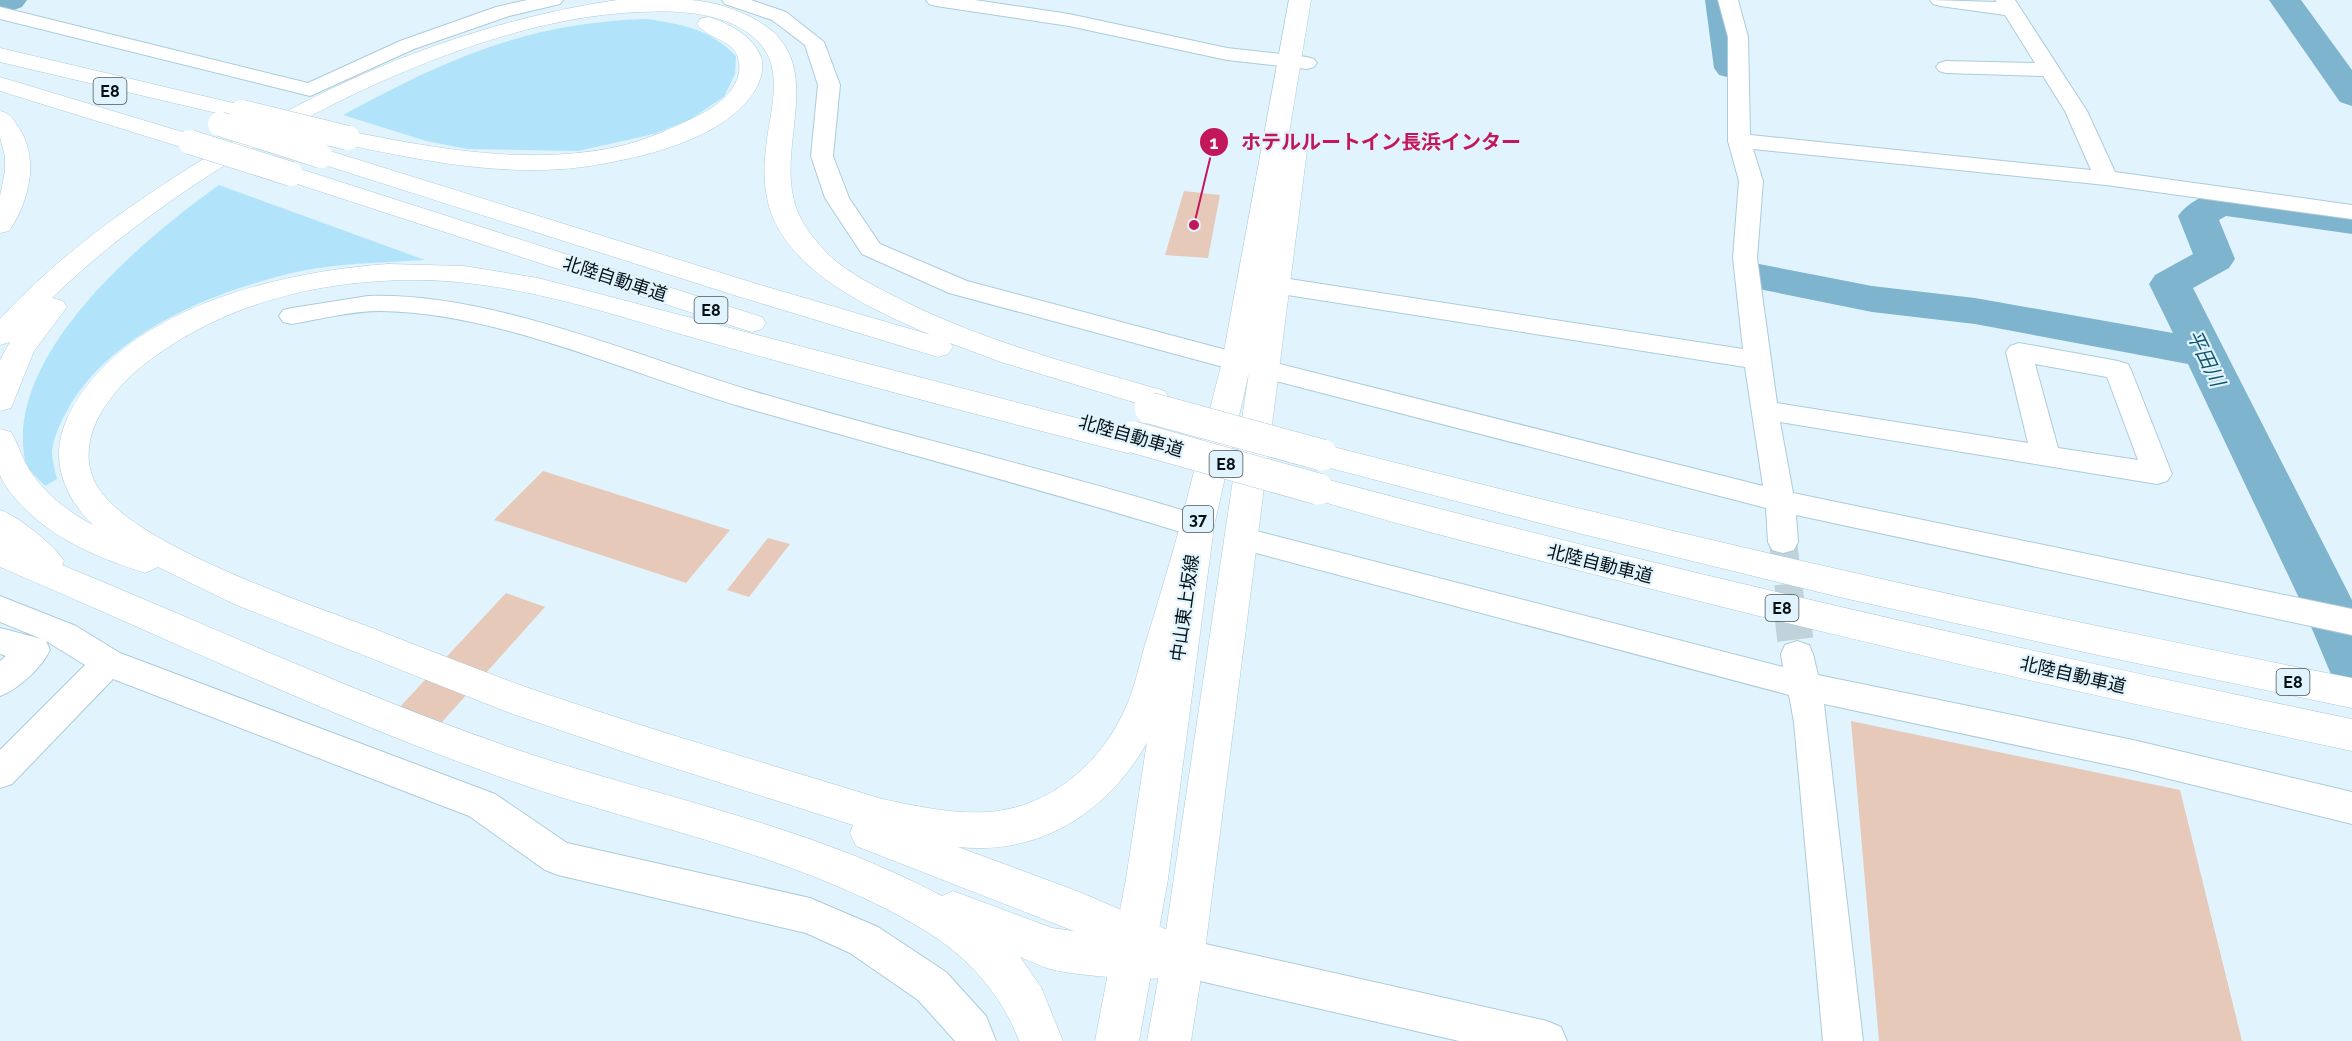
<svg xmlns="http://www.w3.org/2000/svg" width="2352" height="1041" viewBox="0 0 2352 1041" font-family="Raleway,'Noto Sans JP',sans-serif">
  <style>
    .green { fill: #b1e4fb }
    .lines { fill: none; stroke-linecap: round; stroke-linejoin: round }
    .river { fill: #7eb4cd; fill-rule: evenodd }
    .building { fill: #e6c9b9 }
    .minor-tunnel-far1 { stroke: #c0d2da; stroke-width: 28; stroke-dasharray: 28 14; stroke-linecap: butt }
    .minor-tunnel { stroke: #c0d2da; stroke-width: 36; stroke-dasharray: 36 18; stroke-linecap: butt }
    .minor-casing { stroke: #accbda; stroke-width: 2 }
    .major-casing { stroke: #accbda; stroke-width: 1 }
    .highway-casing { stroke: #accbda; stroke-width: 1 }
    .minor { fill: #fff; fill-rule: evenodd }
    .major { fill: #fff; fill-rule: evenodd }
    .highway { fill: #fff; fill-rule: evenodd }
    .highway-bridge-far1-casing { stroke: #accbda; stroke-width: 25; stroke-linecap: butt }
    .highway-bridge-casing { stroke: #accbda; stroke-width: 32; stroke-linecap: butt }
    .highway-bridge-far1 { stroke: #fff; stroke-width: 24 }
    .highway-bridge { stroke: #fff; stroke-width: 31 }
    .labels { text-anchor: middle; stroke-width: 4.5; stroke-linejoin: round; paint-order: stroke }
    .shield { fill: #e1f4fd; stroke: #48555b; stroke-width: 1.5 }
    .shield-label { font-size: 16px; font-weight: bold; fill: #061116 }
    .street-label { font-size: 18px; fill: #061116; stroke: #e1f4fd }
    .water-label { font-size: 20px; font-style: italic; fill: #0e566f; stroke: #e1f4fd }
    .leader { fill: none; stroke: #c2185b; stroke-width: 2 }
    .callout-dot { fill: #c2185b; stroke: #e1f4fd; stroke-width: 2 }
    .mark-label { font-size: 18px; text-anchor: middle; font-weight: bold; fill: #fff }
    .callout-label { font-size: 20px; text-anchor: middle; font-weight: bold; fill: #c2185b; stroke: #e1f4fd; stroke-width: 4.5; stroke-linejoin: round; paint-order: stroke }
  </style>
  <rect width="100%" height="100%" fill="#e1f4fd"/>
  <path class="green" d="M647 19C684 25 708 28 736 56L735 74 724 97 689 120 654 134 578 151 468 149 426 141 343 115C444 60 528 22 647 19Z
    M219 185 425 260C377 263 327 263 280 276 201 297 110 336 68 409 61 421 53 438 52 452 52 460 55 471 57 479L45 486C39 479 31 473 26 465 0 356 146 237 219 185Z"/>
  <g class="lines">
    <path class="river" d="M0 0H27L22 7 0 15Z
      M1705 0H1737L1748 68 1743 75 1731 78 1719 75 1714 68Z
      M2269 0H2301L2352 70V106L2340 102Z
      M2220 191 2352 210V234L2226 216 2219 220 2235 259 2229 268 2193 288 2352 600V685L2333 679 2299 598 2188 364 1975 324 1872 312 1744 286 1738 277 1744 268 1759 264 1872 286 1975 298 2173 333 2149 284 2155 275 2193 254 2178 216C2188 202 2204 195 2220 191Z"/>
  </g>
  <path class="building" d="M1184 191 1220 195 1208 258 1165 255Z
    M543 471 730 530 686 583 494 520Z
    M768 538 790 544 749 597 727 590Z
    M506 593 545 607 426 740 384 724Z
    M1851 721 2180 790 2242 1041H1879Z"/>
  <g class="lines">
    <path class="minor-tunnel-far1" d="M1783 542 1791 606"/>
    <path class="minor-tunnel" d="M1791 604 1797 654"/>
    <defs>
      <path id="minor" d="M527 0H563L560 4 509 16 414 49 310 96 0 19V7L308 83 400 41 496 7Z
        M722 0H751L786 12 824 42 840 85 833 156 849 198 880 244 967 281 1264 360 1763 486 1745 367 1250 289 1241 287 1237 281 1241 275 1250 273 1743 349 1733 258 1739 181 1728 141V37L1718 0H1738L1748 37 1750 135 2091 170 2065 111 2043 76 1946 73 1939 71 1936 67 1939 63 1946 61 2035 63 2005 15 1940 6 1933 4 1930 0 1997 2 1995 0H2015L2087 111 2115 172 2352 205V219L2106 185 1753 149 1763 181 1757 258 1777 403 2028 443 2006 352 2010 346 2019 343 2118 361 2128 364 2131 370 2172 474 2167 481 2157 484 1780 422 1793 493 2352 609V635L1796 515 1798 542 1794 550 1783 553 1772 550 1768 542 1766 508 1264 378 949 293 862 254 825 198 811 156 818 85 805 45 772 20 725 4ZM2035 364 2107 377 2138 460 2058 448Z
        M926 0H975L1069 14 1227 48 1307 57 1314 59 1317 63 1314 67 1307 69 1227 60 1069 26 936 6 929 4Z
        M368 296C490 292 633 355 749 390 901 435 1056 471 1208 518L1212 526 1208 534 1197 537C1045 490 892 450 739 406 628 373 497 312 380 311 351 311 321 319 292 324L283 322 279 316 283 310 292 308Z
        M1241 527 1783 667 1781 654 1785 645 1797 641 1809 645 1813 654 1818 675 2133 740 2352 792V824L2133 770 1824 704 1863 1041H1823L1794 722 1789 695 1230 546 1226 538 1230 530Z
        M0 596 76 626 120 653 495 794 567 843 810 898 878 927 946 972 986 1016 996 1041H955L918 1000 850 953 806 933 558 875 545 870 469 816 113 679 12 784 0 788V750L85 665 46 641 50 650C41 668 19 689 0 696V661L6 656 0 654V628L42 639 0 622Z
        M1183 939 1547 1021 1561 1027 1567 1041H1459L1183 977 1169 971 1163 958 1169 945Z"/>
      <path id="major" d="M1289 0H1311L1287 145 1295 143 1304 145 1307 150 1204 958 1191 1041H1147L1162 958 1249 372 1214 526 1168 879 1139 1041H1095L1126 879 1180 526 1222 362Z"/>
      <path id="highway" d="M617 0C641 0 666 0 690 0 713 1 739 10 758 21 826 60 780 136 793 196 797 218 810 234 824 250 840 268 867 282 888 293 975 339 1071 364 1165 391L1169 398 1165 405 1154 408 1143 405 1001 362 950 343 953 347 948 354 938 357 928 354 737 296 312 161 309 156 312 151 321 149 330 151 757 284 931 335C875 311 799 277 773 218 764 196 763 171 766 148 769 114 786 70 758 41 728 12 680 10 641 12 451 18 186 167 52 298L63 301 67 307 34 351 11 408 0 411V360L10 342 0 345V319C56 258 122 210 192 166 324 83 462 23 617 0Z
        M708 17C729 23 753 36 761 57 765 69 760 82 754 92 722 141 637 159 583 167 505 177 424 161 348 145L339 143 336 138 339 133 348 131C437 149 535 167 625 145 650 138 673 128 697 116 716 107 743 88 739 62 736 39 708 40 697 24L700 19Z
        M0 48 250 107 254 112 250 117 242 119 0 62Z
        M0 77 199 137 202 142 199 147 190 149 181 147 0 91Z
        M0 111C9 113 12 117 17 125 40 156 30 201 9 231L0 233V196L5 171V157L0 137Z
        M291 166 762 317 766 323 762 329 752 332 742 329 282 179 278 174 282 169Z
        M388 264 464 266 538 278 1142 435 1147 443 1142 451 1131 454C993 419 856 383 719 345 622 318 524 282 422 280 323 279 225 302 146 363 111 390 72 439 96 484 128 544 307 603 372 628 432 651 492 676 552 696 661 733 772 765 882 799 921 807 964 817 1004 810 1058 800 1103 759 1125 709 1136 686 1140 659 1148 635 1159 599 1170 562 1180 526L1185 517 1197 514 1209 517 1214 526C1202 568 1190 611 1178 653 1173 673 1169 696 1161 715 1125 798 1053 857 958 847L1077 891 1198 943 1204 958 1198 973 1183 979 1176 976C1159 983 1070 975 1050 969 1040 966 1030 961 1020 957L1041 987 1063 1041H1019C1002 994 966 955 924 930 795 852 643 828 503 778 332 718 167 638 0 567V510C15 514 57 547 64 561L62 565C211 626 357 694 509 747 654 797 805 823 942 896L953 891 1052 928 1074 931 856 846 850 833 853 825 630 754 510 713 234 604 158 567 145 573C96 557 49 538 15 498 10 492 3 483 0 475 0 462 0 443 0 429L11 432C17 442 20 452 25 462 39 489 66 511 93 525 63 496 49 458 67 419 119 308 278 272 388 264Z
        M1322 444C1663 532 2006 610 2352 678V708L2093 654 1835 596 1578 533 1311 463 1306 455 1311 447Z
        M1318 477C1660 568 2005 647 2352 719V751C2112 700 1873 646 1636 585 1526 557 1415 530 1307 497L1302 489 1307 481Z"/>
    </defs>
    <use href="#minor" class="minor-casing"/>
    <use href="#major" class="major-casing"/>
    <use href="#highway" class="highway-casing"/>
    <use href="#minor" class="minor"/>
    <use href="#major" class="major"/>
    <use href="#highway" class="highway"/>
    <defs>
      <path id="highway-bridge-far1" d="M242 112 348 138
        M220 124 321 156
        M190 142 291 174"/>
      <path id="highway-bridge" d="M1150 408 1322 455
        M1133 437 1318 489"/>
    </defs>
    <use href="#highway-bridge-far1" class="highway-bridge-far1-casing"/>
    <use href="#highway-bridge" class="highway-bridge-casing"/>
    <use href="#highway-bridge-far1" class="highway-bridge-far1"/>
    <use href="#highway-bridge" class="highway-bridge"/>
  </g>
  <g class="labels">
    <g class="shield">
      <rect x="93.5" y="78" width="33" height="26" rx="4.5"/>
      <rect x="694.5" y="297" width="33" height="26" rx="4.5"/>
      <rect x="1209.5" y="451" width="33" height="26" rx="4.5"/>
      <rect x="1183" y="506" width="30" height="26" rx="4.5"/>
      <rect x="1765.5" y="595" width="33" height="26" rx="4.5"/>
      <rect x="2276.5" y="669" width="33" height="26" rx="4.5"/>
    </g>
    <g class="shield-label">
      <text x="110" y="97">E8</text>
      <text x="711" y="316">E8</text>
      <text x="1226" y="470">E8</text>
      <text x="1198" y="525">37</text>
      <text x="1782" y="614">E8</text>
      <text x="2293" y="688">E8</text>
    </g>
    <g class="street-label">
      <text transform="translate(615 279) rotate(18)" y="6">北陸自動車道</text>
      <text transform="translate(1131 436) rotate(16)" y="6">北陸自動車道</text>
      <text transform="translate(1600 564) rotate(14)" y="6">北陸自動車道</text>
      <text transform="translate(1185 608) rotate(-82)" y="6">中山東上坂線</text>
      <text transform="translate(2073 675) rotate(13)" y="6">北陸自動車道</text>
    </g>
    <g class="water-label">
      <text transform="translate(2206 358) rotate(64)" y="7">平田川</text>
    </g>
  </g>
  <path class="leader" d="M1194 225L1214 142"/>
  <g class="callout-dot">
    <circle cx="1194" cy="225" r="6"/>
    <circle cx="1214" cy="142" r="15"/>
  </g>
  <g class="mark-label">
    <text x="1214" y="149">1</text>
  </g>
  <g class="callout-label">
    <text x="1381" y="149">ホテルルートイン長浜インター</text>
  </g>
</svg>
